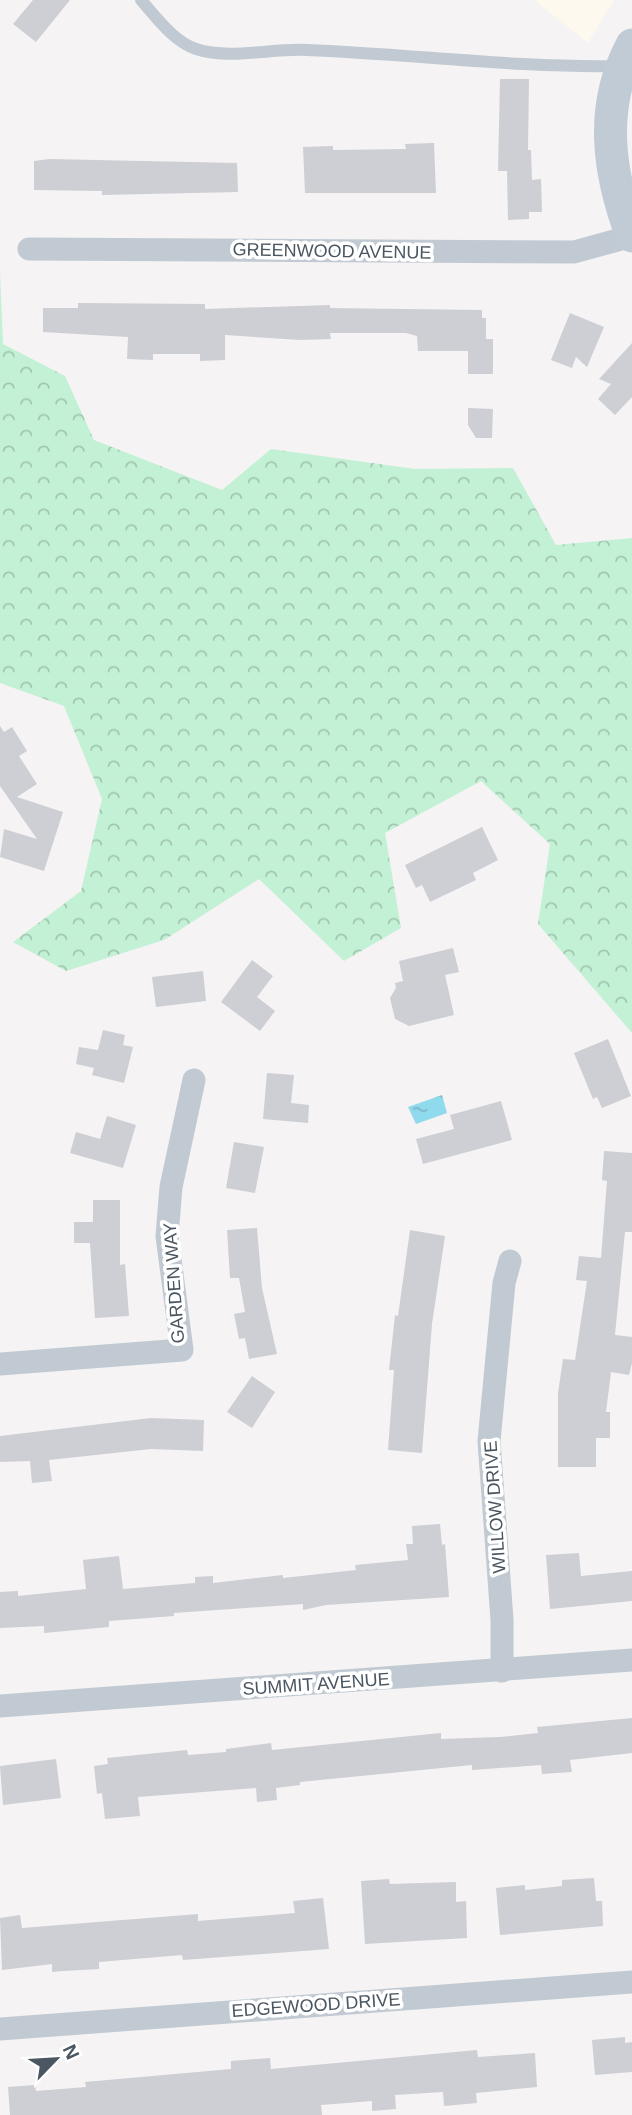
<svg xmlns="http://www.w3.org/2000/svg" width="632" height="2115" viewBox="0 0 632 2115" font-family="Helvetica,sans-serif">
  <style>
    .commercial { fill: #fdf9ef }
    .forest { fill: url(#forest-crowns) }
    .water { fill: url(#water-ripples) }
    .building { fill: #cdcfd5 }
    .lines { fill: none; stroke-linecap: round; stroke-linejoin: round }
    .lane { stroke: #c1cad2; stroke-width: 12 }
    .street { stroke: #c1cad2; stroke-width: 23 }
    .secondary { stroke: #c1cbd6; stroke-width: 33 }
    .labels { text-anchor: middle; stroke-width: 7; stroke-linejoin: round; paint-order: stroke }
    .street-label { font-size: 18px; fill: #4a5661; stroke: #fff }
  </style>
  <defs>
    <pattern id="forest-crowns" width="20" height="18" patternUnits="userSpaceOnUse" patternTransform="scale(1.75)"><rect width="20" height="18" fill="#c3f1d5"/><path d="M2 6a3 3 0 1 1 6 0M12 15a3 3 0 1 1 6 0" fill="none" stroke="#a0c6b0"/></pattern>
    <pattern id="water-ripples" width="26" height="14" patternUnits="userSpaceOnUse" patternTransform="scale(1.75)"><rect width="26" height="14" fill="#90daee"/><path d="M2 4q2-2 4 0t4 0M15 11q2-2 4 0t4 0" fill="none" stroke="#78b4c4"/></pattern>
  </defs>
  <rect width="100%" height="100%" fill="#f5f3f3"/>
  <path class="commercial" d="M534 0H614L588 43Z"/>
  <path class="forest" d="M0 271 3 344 65 376 94 440 222 490 271 449 415 469 513 468 556 545 632 538V1033L538 924 550 844 481 781 385 833 401 928 344 961 259 879 164 940 66 971 13 942 81 891 102 799 64 706 0 683Z"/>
  <path class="water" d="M442 1095 447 1113 416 1124 408 1107Z"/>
  <path class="building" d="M33 0H70L36 42 13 24Z
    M500 79H529L528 150H531L532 180 541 179 542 212H529V219L508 220 507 171H498Z
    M434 143 436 193H305L303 147 333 146V150L406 149 405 144Z
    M49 159 237 163 238 192 102 195V191L34 190V161Z
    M78 303 205 304V309L330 305V308L482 310V318H486V339H493V374H468V351H418L417 336 406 333H330L331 339 300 340 225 335V360L200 361V354H153V360L127 359 128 337 43 332V308H78Z
    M570 313 604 327 587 367 576 357 572 368 551 360Z
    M632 343V397L615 415 598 399 611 384 599 379Z
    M468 408 493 409 492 438H476L468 425Z
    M0 726 4 732 12 727 27 751 19 756 37 784 17 797 63 812 44 871 0 857 4 829 37 839 0 786Z
    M482 827 498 860 473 873 476 880 430 902 422 885 416 888 405 865Z
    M453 948 459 972 445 975 454 1015 409 1026 395 1019 390 998 396 988 395 983 403 981 399 961Z
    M252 960 273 976 257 997 275 1011 260 1031 221 1002Z
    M203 971 206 1001 156 1007 152 977Z
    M103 1030 125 1035 123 1045 133 1047 124 1083 92 1075 94 1068 76 1064 79 1047 98 1050Z
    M608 1039 631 1096 602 1108 597 1097 593 1099 574 1053Z
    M267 1073 294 1075 291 1103 309 1105 308 1123 263 1119Z
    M501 1101 512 1140 423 1164 416 1139 454 1129 450 1115Z
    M107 1116 136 1125 123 1168 70 1153 76 1132 100 1139Z
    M234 1142 264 1147 255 1193 226 1188Z
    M604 1151 632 1153V1232H625L615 1335 632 1337V1363L629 1375 611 1372 606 1412H610V1438H596V1467H558V1393L563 1359 575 1360 587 1281 576 1280 579 1256 601 1258 607 1181 602 1180Z
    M93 1200H120V1265L125 1264 129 1316 95 1318 90 1243H74V1222H93Z
    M257 1228 262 1288 277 1354 249 1359 245 1338 239 1339 234 1314 245 1312 239 1278H230L227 1230Z
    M410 1230 445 1236 432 1324 422 1453 388 1450 394 1370H389L395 1315 398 1316Z
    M252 1376 275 1392 252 1428 227 1412Z
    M151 1418 204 1420 203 1451 151 1449 49 1460 52 1481 32 1483 30 1461 0 1462V1436Z
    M440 1524 442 1545 445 1544 449 1597 326 1605 303 1610V1604L174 1613V1616L109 1621V1627L44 1633V1626L0 1628V1592L18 1591V1596L86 1589 83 1560 119 1556 123 1589 195 1583V1577L213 1576V1583L283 1575V1578L356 1570 355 1565 408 1560 406 1544H413L412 1526Z
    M579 1553 581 1576 632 1571V1601L550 1609 546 1555Z
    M632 1718V1753L570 1760 572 1772 542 1774 541 1765 472 1770V1765L300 1782V1785L276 1788 277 1800 257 1802 256 1788 138 1797 140 1816 105 1819 102 1793 97 1794 94 1766 108 1764 107 1758 187 1750 188 1755 226 1752V1749L271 1743 272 1750 441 1733V1739L500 1737 538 1733 537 1727Z
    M56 1759 61 1798 3 1805 0 1766Z
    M594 1878 596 1901H602L603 1926 500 1935 496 1888 525 1885V1890L562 1886V1880Z
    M389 1879 390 1884 456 1882V1902L466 1901 467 1938 365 1944 361 1881Z
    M323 1898 329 1949 183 1960 182 1955 99 1962V1969L64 1971 52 1972V1964L2 1970 0 1918 20 1915 22 1928 198 1914V1921L295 1913 293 1901Z
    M625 2037V2043L632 2042V2072L595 2075 592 2040Z
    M477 2050 478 2057 535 2053 537 2087 476 2093 477 2103 444 2106 443 2092 395 2095 396 2109 372 2111V2101L321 2105 322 2115H10L8 2087 35 2085 36 2091 86 2087 85 2082 231 2069V2061L270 2058 271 2069Z"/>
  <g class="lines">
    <path class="lane" d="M141 0C156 17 174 42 196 49 230 60 272 48 307 50 411 54 516 68 620 66"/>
    <path class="street" d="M29 249 574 252 632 236
      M0 1364 182 1350 167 1236 171 1187 194 1080
      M502 1671V1620L489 1441 504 1283 510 1261
      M0 1706 632 1660
      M0 2029 632 1982"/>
    <path class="secondary" d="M632 45C599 107 608 172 632 236"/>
  </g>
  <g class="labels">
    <g class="street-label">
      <text transform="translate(332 251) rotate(1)" y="6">GREENWOOD AVENUE</text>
      <text transform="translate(174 1283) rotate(-94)" y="6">GARDEN WAY</text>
      <text transform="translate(495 1507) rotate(-94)" y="6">WILLOW DRIVE</text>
      <text transform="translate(316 1684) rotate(-4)" y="6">SUMMIT AVENUE</text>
      <text transform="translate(316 2005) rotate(-4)" y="6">EDGEWOOD DRIVE</text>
    </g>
  </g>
  <g transform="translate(56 2059) rotate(65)" stroke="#ffffff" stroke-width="5" paint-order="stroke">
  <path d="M0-5L12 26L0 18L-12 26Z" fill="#4a5661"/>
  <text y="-10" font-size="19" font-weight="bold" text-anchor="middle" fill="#4a5661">N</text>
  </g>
</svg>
